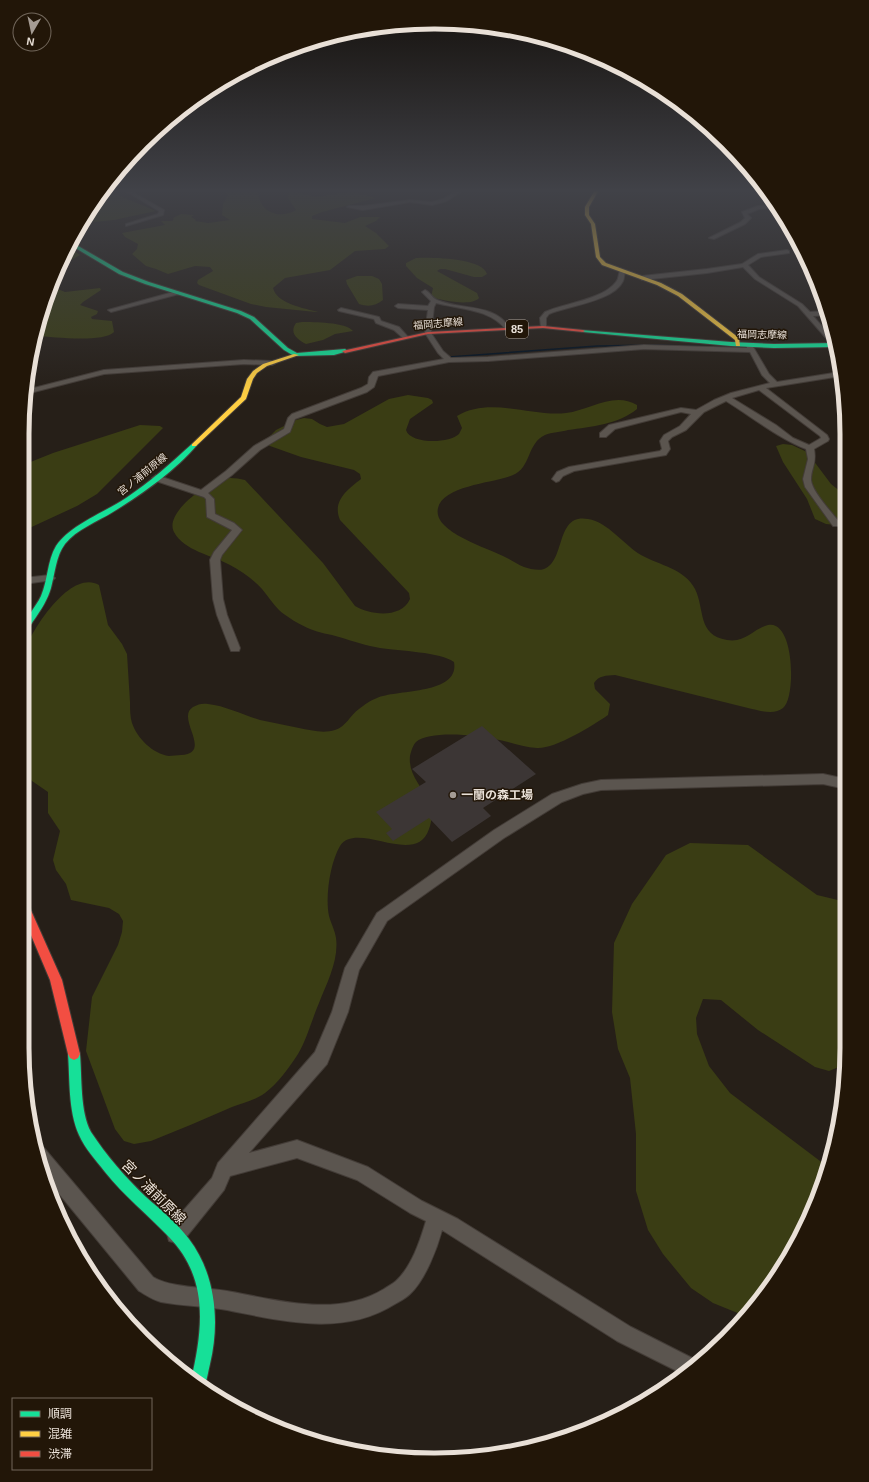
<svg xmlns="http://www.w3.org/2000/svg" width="869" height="1482" viewBox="0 0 869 1482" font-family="Helvetica,'Noto Sans JP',sans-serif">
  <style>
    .green { fill: #3a3d14 }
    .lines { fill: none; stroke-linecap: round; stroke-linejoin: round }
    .stream { stroke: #031221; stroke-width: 1.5 }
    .building { fill: #3c3635 }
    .street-casing { stroke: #433c37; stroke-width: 2 }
    .fast-casing { stroke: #433c37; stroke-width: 2 }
    .slow-casing { stroke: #433c37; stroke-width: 2 }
    .jam-casing { stroke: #433c37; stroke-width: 2 }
    .street { fill: #5b554f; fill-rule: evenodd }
    .fast { fill: #16e098; fill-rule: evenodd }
    .slow { fill: #ffcf43; fill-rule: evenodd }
    .jam { fill: #f24e42; fill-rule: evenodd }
    .poi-dot { fill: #a59c94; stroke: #221608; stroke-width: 1.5 }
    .labels { text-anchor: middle; stroke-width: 3; stroke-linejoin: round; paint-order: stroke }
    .far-street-label { font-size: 10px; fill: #e9e0d7; stroke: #221608 }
    .shield { fill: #221608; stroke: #ada399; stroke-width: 1 }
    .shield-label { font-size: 11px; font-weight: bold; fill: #e9e0d7 }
    .poi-label { font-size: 12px; font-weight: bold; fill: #e9e0d7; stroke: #221608; text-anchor: start }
    .near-street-label { font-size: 14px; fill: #e9e0d7; stroke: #221608 }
    .rim { fill: none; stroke: #e9e0d7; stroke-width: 5 }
  </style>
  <rect width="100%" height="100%" fill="#261f18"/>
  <path class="green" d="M224 190H258C258 210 277 221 296 210L288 198 289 190 316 197 349 192 358 193 376 198 322 212 312 216V219L345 223 360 217H380L376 221 365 226 376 233 389 246 385 249 355 251 330 270 285 278 273 288C277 304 304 308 318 312H316L266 307 251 304 199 285 197 283 198 280 213 271 210 267 195 266 168 274 156 269 146 266 132 254 137 249 138 244 125 237 122 233 165 225 161 221H172L174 219 173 218 181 214 194 215 191 217 196 220 195 221 208 223 230 220 222 215 223 204 228 195Z
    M113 193 156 211 114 220 94 222 88 214C95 198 97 196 113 193Z
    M70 248 80 255 66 263 53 287 65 292 100 288 101 290 83 302 80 305 98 311 97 314 91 317 92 319 112 321 114 332C103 343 53 337 37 336L44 302Z
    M416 258C430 257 483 258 487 274L482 277H474L445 269H440L437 271 477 293 479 298C471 307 441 300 431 297L433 288 417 278 406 266V263Z
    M357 276H372L379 279 382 284 383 300C375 306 369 307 359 304L347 284 346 280Z
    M302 322C313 322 346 322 353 331L335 334 323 340 306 344C297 339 289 333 296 323Z
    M408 395 428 398 432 400 433 403 410 419 406 430C410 444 449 444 459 434 460 432 461 430 462 428L457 416C490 396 531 417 566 413 590 410 614 391 637 405V409C619 424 591 427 568 430 561 432 552 432 545 435 527 443 531 468 513 475 495 483 443 485 438 508 435 521 449 530 459 536 473 544 488 549 503 556 510 559 517 564 524 567 530 569 538 571 544 569 566 561 555 513 588 519 608 522 624 545 641 555 659 565 685 569 695 589 705 609 697 635 727 640 746 643 753 629 768 625 795 619 796 699 783 708 775 715 761 711 752 709L615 675C606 676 599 675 594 683L595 689 610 704 608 715C592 726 555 749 537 748 522 747 508 741 494 739 477 735 429 730 416 742 413 745 411 751 410 756 408 775 422 786 429 802 433 810 432 821 429 829 416 868 357 820 340 846 330 863 325 897 329 916 331 923 335 931 336 938 339 960 327 983 319 1003 312 1019 307 1039 298 1054 289 1068 278 1083 265 1093 256 1100 242 1103 232 1107 205 1119 178 1130 151 1141L134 1144 124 1141 115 1129 86 1051 92 997 118 945 122 932 123 921 119 914 109 908 71 900 66 884 56 870 53 860 60 831 48 813V792L32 781 27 774 24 763V652C32 630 70 569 99 585L108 625 122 644 127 654C128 670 129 686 130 702 130 709 130 717 132 723 137 738 153 754 169 756 173 756 177 755 181 755 214 753 175 718 193 707 198 704 203 703 208 704 226 706 243 715 260 720 273 723 286 725 299 728 310 730 323 734 335 730 346 727 350 715 359 709 364 705 371 700 377 698 396 689 460 695 454 662 441 652 399 651 380 648 367 646 353 641 339 637 330 634 319 633 310 629 302 626 285 616 279 610 273 604 268 596 262 589 253 579 241 571 230 565 212 555 184 551 174 532 164 513 206 484 221 479 229 477 237 478 245 480L323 563 355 606C370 615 401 619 410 599L409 593 340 520C332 501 347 490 361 479L360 474 354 470 301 457 270 446 267 444V439L276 430 296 420 304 418 312 419 320 424 327 427 344 424 389 399Z
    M140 425 160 426 163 428 97 494 77 506 23 531V465L53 453Z
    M783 444 792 445 807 452 831 484 846 496V526L826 524 815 519 807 499 783 462 776 446Z
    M690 843 748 845 817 895 846 902V1064L829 1071 815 1067 758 1030 721 1000 703 999 696 1018 697 1034 709 1066 730 1093 828 1167 825 1180 777 1277 745 1316 713 1303 691 1288 663 1254 648 1230 636 1191V1134L630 1078 618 1049 612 1012 614 943 632 904 666 855Z"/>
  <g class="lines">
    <path class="stream" d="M449 357 597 346 653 345 750 348"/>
  </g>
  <path class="building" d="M482 726 536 774 483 808 491 816 452 842 429 818 393 841 386 833 392 829 376 812 426 782 412 769Z"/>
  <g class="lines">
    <defs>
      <path id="street" d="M124 190H129L164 210 163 215 126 226V224L158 214 159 211Z
        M458 190H463L447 201 432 205 410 202 363 210 347 207 349 206H363L410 200 432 202 443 199Z
        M775 205 777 207 759 209 747 214 751 218 745 224 714 239 709 238 741 222 745 218 742 212 758 206Z
        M787 250 789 251V253L761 257 748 265 759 277 802 304 810 312 826 311 828 315 813 316 835 341 836 347 833 346 798 306 755 279 743 267 707 273 642 280 639 278 642 276 707 269 742 264 758 254Z
        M620 271 625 272C624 275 624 279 623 281 614 301 568 306 549 314L546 318V327L541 328 540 318 545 312C565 303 602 300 616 282 619 279 618 275 620 271Z
        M425 290C430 292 432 298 437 300 463 311 493 302 511 329L506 330C491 309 459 309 436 303L434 307 431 333 443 351 451 358 488 357 644 345 747 348 746 345 749 343 752 345 769 374 777 382 840 372 841 376 766 388 827 435 829 439 828 441 814 449C817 464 811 468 811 480 812 492 833 514 841 524L839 526H833L805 487 803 479 808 459 806 449C778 438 752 417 726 401L704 412 686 430 672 437 668 441 670 449 666 455 574 471 563 476 559 481 556 482 552 479 557 472 569 467 660 451 662 449 660 441 664 435 680 426 691 414 681 412 615 429 606 437H600V433L609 425 681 408 696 410 714 400 731 393 770 383 762 375 750 352 644 349 488 361 449 362 378 376 374 387 367 392 295 419 290 432 260 450 232 475 208 493 214 499 215 514 234 523 242 530 222 555 220 560 223 599 227 615 240 648 239 651H231L217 615 213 599 210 560 214 552 232 530 207 517 206 499 204 497 153 480 152 478 156 475 201 490 226 471 254 446 284 429 288 418 292 414 361 388 368 384 369 377 373 372 444 359 438 353 425 333 428 310 398 308 395 306 398 304 428 306 431 301 422 292ZM759 390 820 436 821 438 809 445 793 438 776 425 732 398Z
        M177 291 180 293 179 294 111 312 108 310Z
        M341 308 379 317 381 321 399 327 408 337 403 338 394 330 376 323 374 319 339 311 338 310Z
        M244 360 272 361 276 363 272 365 244 364 104 374 26 394V390L104 370Z
        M50 575 55 578 53 580 24 584V578Z
        M823 774 846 779V789L823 784 601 790 583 794 562 802 504 838 387 921 359 970 348 1012 327 1064 249 1153 297 1140 368 1167 422 1201 458 1219 631 1327 700 1362 685 1375 617 1341 442 1230C437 1249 425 1280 410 1294 406 1298 400 1301 395 1304 343 1337 283 1321 227 1310 205 1306 182 1306 161 1302 153 1300 146 1295 139 1291L42 1173 36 1146 38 1145 44 1148 153 1277C171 1288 205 1287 227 1291 277 1300 337 1318 384 1289 388 1286 393 1284 396 1281 412 1266 420 1241 426 1221L410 1213 357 1180 297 1158 230 1176 224 1190 183 1241 176 1243 169 1241 167 1234 169 1227 212 1178 218 1163 315 1052 332 1012 345 968 377 913 494 830 552 794 582 784 601 780Z"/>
      <path id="fast" d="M73 243 123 272 149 282 241 311 254 317 288 348 297 353 345 349 348 351 334 355 294 356 284 350 250 319 237 313 145 284 119 274 72 246Z
        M581 330 731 342 774 344 836 343V347L774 348 731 346 583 332 581 331Z
        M192 444 197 445C176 470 141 495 113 512 97 522 77 529 65 544 56 556 55 573 51 588 48 599 41 610 34 620 31 624 29 629 24 631 24 618 36 607 41 596 48 580 47 561 56 546 70 525 105 512 126 498 150 482 171 463 192 444Z
        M74 1048 78 1050 80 1054C82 1077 80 1112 91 1132 106 1155 126 1178 146 1197 161 1210 177 1223 189 1239 216 1275 220 1322 210 1364 208 1372 207 1380 204 1388L191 1380C203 1329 209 1278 169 1237 148 1215 124 1196 105 1172 96 1160 85 1149 79 1135 68 1110 70 1080 68 1054L70 1050Z"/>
      <path id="slow" d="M595 190H599L589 207V215L595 224 600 257 606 263 661 283 682 294 739 338 740 346H736L735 340 678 296 657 285 602 265 596 257 591 224 585 215V207Z
        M294 354 299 355 267 366 257 373 253 379 246 399 196 446H192V444L241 397 247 379 253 371 263 364Z"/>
      <path id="jam" d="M543 326 583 330 585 331 583 332 543 328 428 334 345 353 342 351 428 332Z
        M25 904 29 906 62 980 80 1054 78 1058 74 1060 70 1058 68 1054 50 980 25 921Z"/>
    </defs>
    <use href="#street" class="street-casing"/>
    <use href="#fast" class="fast-casing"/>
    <use href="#slow" class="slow-casing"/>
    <use href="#jam" class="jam-casing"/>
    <use href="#street" class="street"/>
    <use href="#fast" class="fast"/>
    <use href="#slow" class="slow"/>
    <use href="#jam" class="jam"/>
  </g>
  <linearGradient id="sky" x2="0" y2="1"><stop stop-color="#15110d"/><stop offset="0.48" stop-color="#414248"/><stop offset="1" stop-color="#414248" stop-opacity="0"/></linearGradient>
  <rect width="869" height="397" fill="url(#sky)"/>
  <circle class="poi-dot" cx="453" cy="795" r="4"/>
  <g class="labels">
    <g class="far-street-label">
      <text transform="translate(438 323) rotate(-5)" y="4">福岡志摩線</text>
      <text transform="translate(762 334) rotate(1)" y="4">福岡志摩線</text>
      <text transform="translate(142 474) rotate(-39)" y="4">宮ノ浦前原線</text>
    </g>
    <rect class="shield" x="506" y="320" width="22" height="18" rx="3"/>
    <g class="shield-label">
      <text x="517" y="333">85</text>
    </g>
    <g class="poi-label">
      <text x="461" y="799">一蘭の森工場</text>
    </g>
    <g class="near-street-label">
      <text transform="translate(154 1192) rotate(45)" y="5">宮ノ浦前原線</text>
    </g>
  </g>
  <path d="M0 0H869V1482H0ZM434 29H435A405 405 0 0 1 840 434V1048A405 405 0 0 1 435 1453H434A405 405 0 0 1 29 1048V434A405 405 0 0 1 434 29Z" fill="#221608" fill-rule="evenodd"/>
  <path class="rim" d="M434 29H435A405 405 0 0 1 840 434V1048A405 405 0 0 1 435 1453H434A405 405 0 0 1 29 1048V434A405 405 0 0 1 434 29Z"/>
  <rect x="12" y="1398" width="140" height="72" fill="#221608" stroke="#72675b"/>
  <rect x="20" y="1411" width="20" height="6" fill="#16e098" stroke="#72675b"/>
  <text x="48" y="1418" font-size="12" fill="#e9e0d7">順調</text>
  <rect x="20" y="1431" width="20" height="6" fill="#ffcf43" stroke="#72675b"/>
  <text x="48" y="1438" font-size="12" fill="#e9e0d7">混雑</text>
  <rect x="20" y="1451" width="20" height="6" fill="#f24e42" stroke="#72675b"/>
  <text x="48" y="1458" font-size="12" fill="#e9e0d7">渋滞</text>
  <g transform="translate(32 32) rotate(189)"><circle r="19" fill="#221608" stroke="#72675b"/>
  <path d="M0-3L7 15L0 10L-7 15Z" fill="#a59c94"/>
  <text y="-6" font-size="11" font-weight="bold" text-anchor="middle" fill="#e9e0d7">N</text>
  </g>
</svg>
